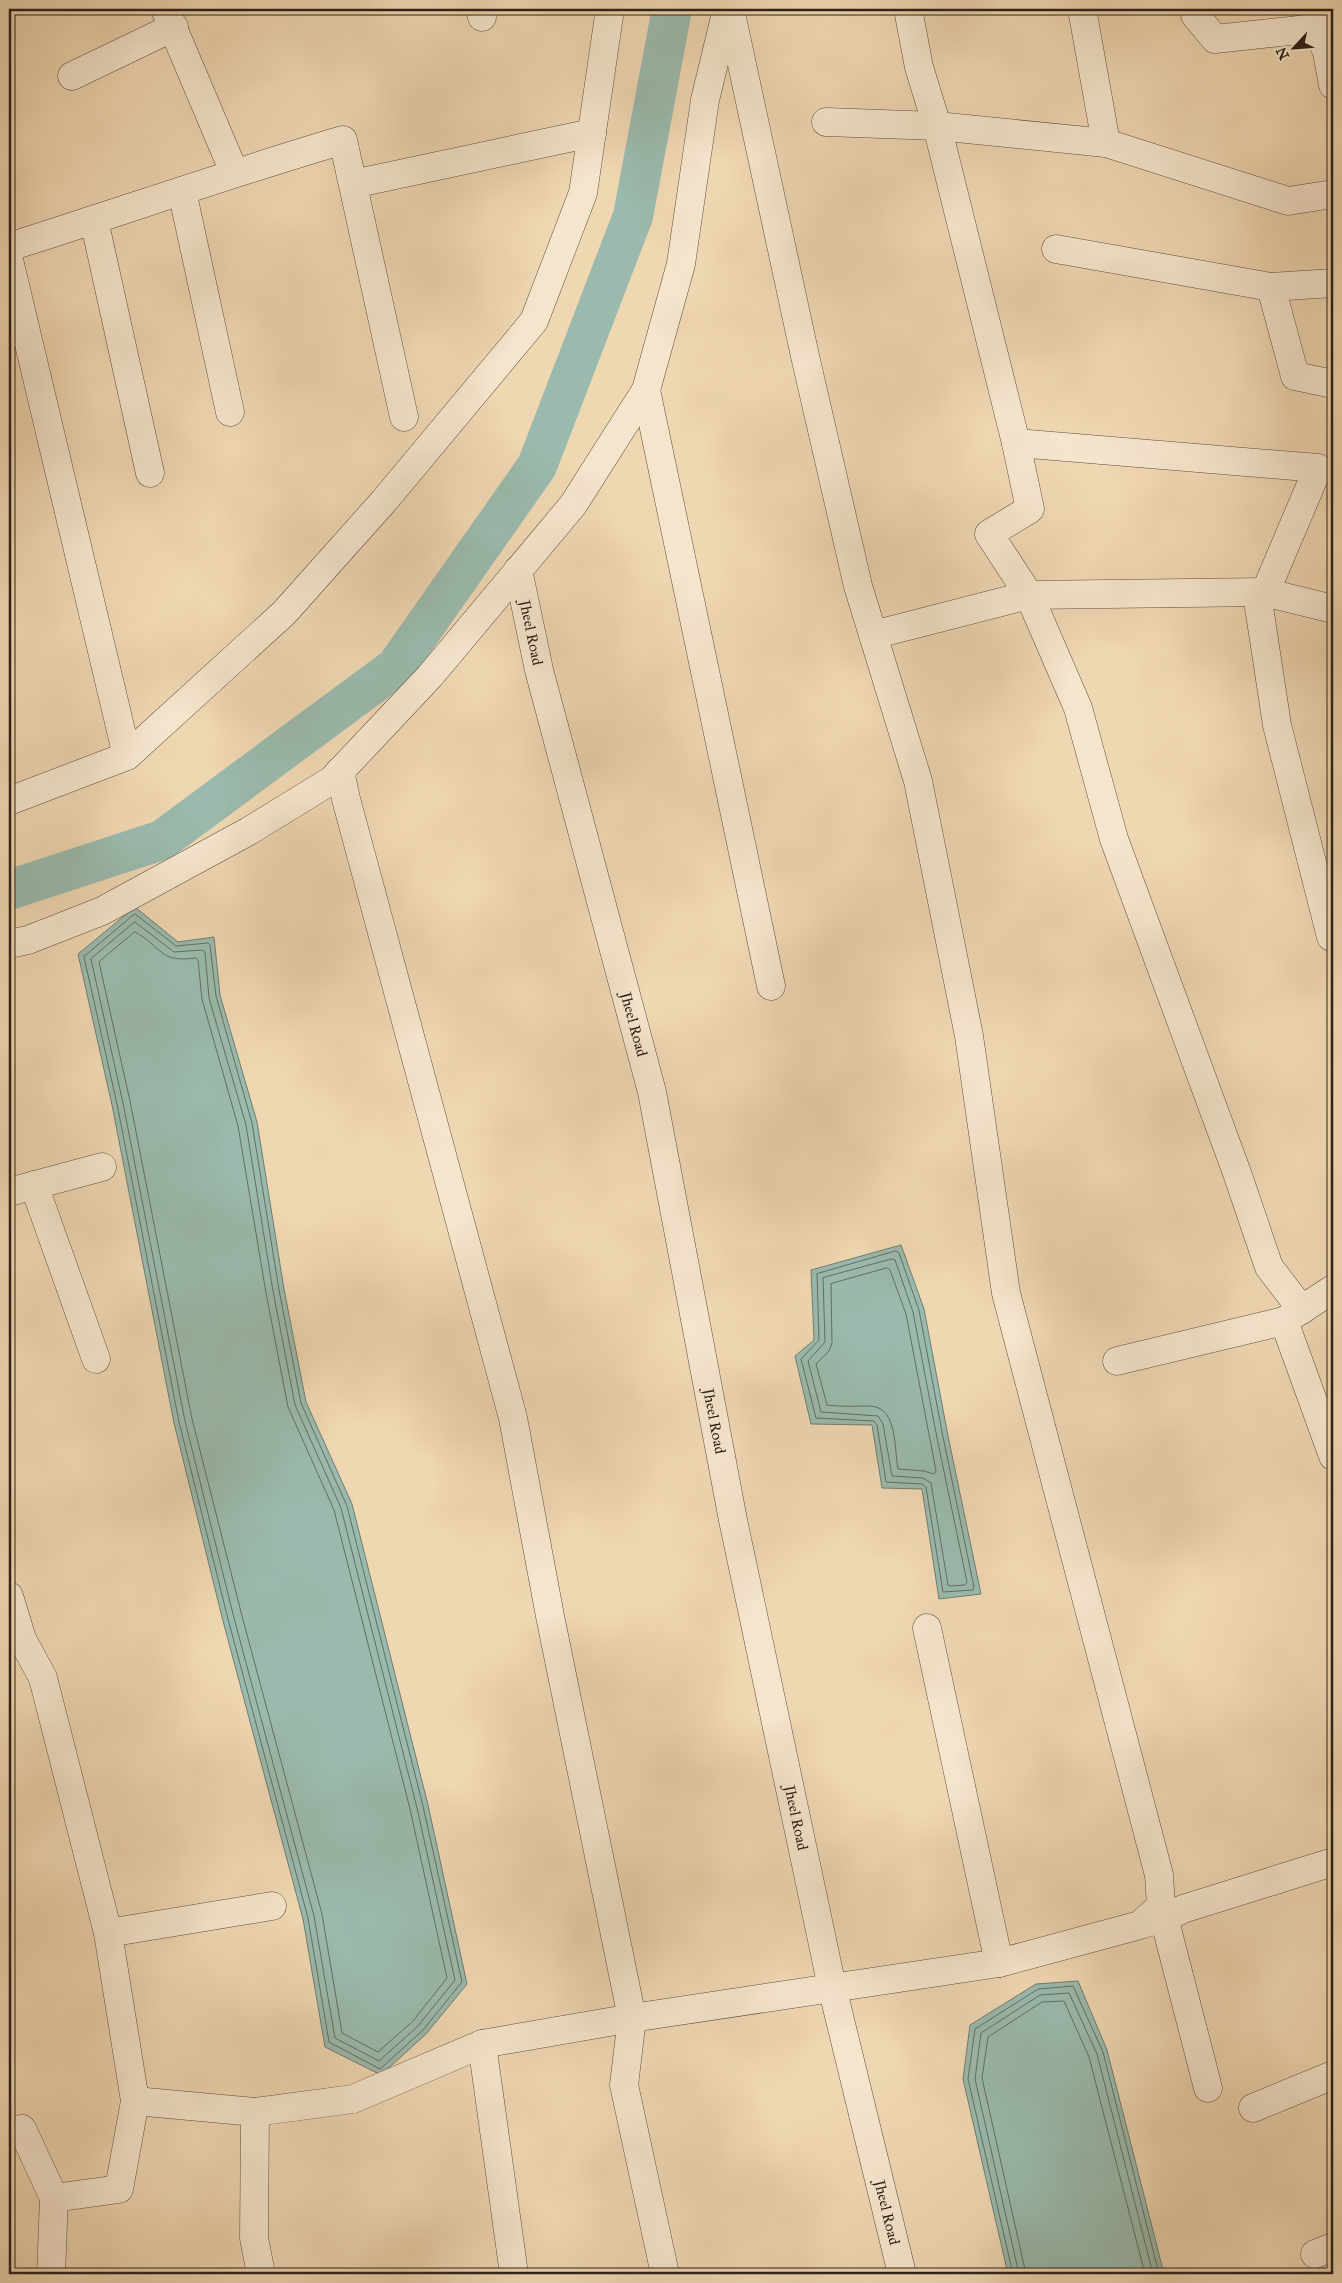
<svg xmlns="http://www.w3.org/2000/svg" width="1342" height="2283" viewBox="0 0 1342 2283" font-family="'IM FELL Great Primer',serif">
  <style>
    .water { fill: #9abaad; stroke: #6e7d72 }
    .lines { fill: none; stroke-linecap: round; stroke-linejoin: round }
    .shore { stroke: #636e63; stroke-width: 1 }
    .canal { stroke: #9abaad; stroke-width: 40 }
    .minor-casing { stroke: #5d4e3f; stroke-width: 29 }
    .minor { stroke: #f5e5cd; stroke-width: 28 }
    .labels { text-anchor: middle; stroke-width: 4.5; stroke-linejoin: round; paint-order: stroke }
    .street-label { font-size: 15px; fill: #2c2119; stroke: #f5e5cd }
  </style>
  <rect width="100%" height="100%" fill="#efd7b2"/>
  <filter id="stains"><feTurbulence type="fractalNoise" baseFrequency=".004" numOctaves="4"/><feColorMatrix values="0 0 0 0 .2 0 0 0 0 .09 0 0 0 0 .02 0 0 0 .5 -.17"/></filter>
  <radialGradient id="worn" r=".72"><stop offset=".6" stop-color="#630" stop-opacity="0"/><stop offset="1" stop-color="#630" stop-opacity=".3"/></radialGradient>
  <path class="water" d="M135 907 178 942 214 937 220 995 257 1122 284 1289 306 1402 352 1504 428 1805 467 1984 426 2034 381 2075 325 2047 303 1919 223 1621 174 1423 112 1105 78 954Z
    M901 1245 924 1309 948 1436 981 1594 939 1599 922 1489 882 1488 872 1425 811 1424 795 1356 814 1340 811 1270Z
    M1078 1981 1107 2050 1164 2274H1008L963 2079 970 2025 1036 1984Z"/>
  <g class="lines">
    <path class="shore" d="M135 914 176 946 208 943 210 945 216 996 252 1123 279 1290 301 1403 347 1506 423 1806 462 1982 423 2030 380 2069 329 2042 308 1918 228 1619 179 1422 117 1104 84 957Z
      M135 922 174 952 202 950 205 952 209 998 246 1125 273 1291 295 1405 341 1508 417 1808 455 1980 418 2026 379 2061 335 2038 314 1916 234 1618 185 1421 123 1103 91 959Z
      M135 932C163 947 158 963 196 958L198 960 202 999 238 1126 266 1293 288 1407 334 1510 410 1809 447 1978 413 2021 378 2052 342 2033 322 1914 242 1616 192 1419 130 1101 99 962Z
      M896 1251 899 1253 919 1310 943 1437 974 1587 973 1590 943 1592 926 1487 922 1484 886 1482 877 1425 874 1421 816 1418 801 1359 819 1340 817 1274Z
      M892 1259 895 1260 913 1312 937 1438 967 1582 965 1585 950 1586 948 1585 931 1483 923 1478 892 1476 883 1424 878 1416 821 1412 808 1361 825 1342 823 1278Z
      M887 1268 890 1270 906 1314 936 1471 934 1474 924 1471 898 1469C894 1449 898 1407 870 1406 856 1406 841 1407 827 1405L816 1364 829 1351 832 1343 831 1284Z
      M1013 2274 968 2079 975 2029 1038 1989 1073 1986 1103 2052 1159 2274
      M1019 2274 975 2079 981 2033 1040 1995 1069 1993 1097 2054 1153 2274
      M1026 2274 982 2078 988 2037 1042 2002 1064 2001 1089 2057 1145 2274"/>
    <path class="canal" d="M9 890 162 840 396 667 537 466 633 216 672 9"/>
    <defs>
      <g id="minor">
        <path d="M165 9 234 172"/>
        <path d="M480 9 482 17"/>
        <path d="M908 9 919 67 937 126 1016 443 1030 509 989 534 1029 595 1078 708 1114 839 1237 1173 1269 1267 1302 1310"/>
        <path d="M1082 9 1106 143"/>
        <path d="M1195 9V15L1215 39 1317 28"/>
        <path d="M1313 9 1317 28 1327 52 1333 85"/>
        <path d="M72 76 174 27"/>
        <path d="M826 122 937 126 1106 143 1288 201 1333 194"/>
        <path d="M353 184 592 133"/>
        <path d="M182 191 230 412"/>
        <path d="M94 220 150 473"/>
        <path d="M9 247C120 212 231 173 343 140L404 417"/>
        <path d="M1056 249 1271 287 1333 283"/>
        <path d="M9 260 127 756"/>
        <path d="M1271 287 1295 376 1333 384"/>
        <path d="M646 390 771 986"/>
        <path d="M1016 443 1318 468 1259 607 1277 725 1331 937H1333"/>
        <path id="s1" d="M518 570 539 670 652 1092 733 1520 832 1987 902 2274"/>
        <path d="M873 635 1029 595 1264 592 1333 609"/>
        <path d="M340 771 346 799 513 1418 550 1616 632 2018 624 2085 665 2274"/>
        <path d="M9 801 127 756 284 613 384 501 534 321 583 193 610 9"/>
        <path d="M9 944 28 940 102 911 249 831 332 780 430 676 573 505 646 390 681 264 705 100 727 9"/>
        <path d="M34 1185 96 1359"/>
        <path d="M9 1192 102 1167"/>
        <path d="M1333 1289 1284 1321 1333 1456"/>
        <path d="M1117 1361 1284 1321"/>
        <path d="M9 1596 22 1639 43 1678 108 1933 135 2101 119 2189 54 2198"/>
        <path d="M927 1628 999 1963"/>
        <path d="M1161 1906 1208 2088"/>
        <path d="M1146 1923 1163 1919 1183 1909 1333 1862"/>
        <path d="M108 1933 272 1906"/>
        <path d="M482 2044 514 2274"/>
        <path d="M135 2101 255 2112 353 2099 482 2044 632 2018 999 1963 1140 1925 1161 1906 1159 1875 1006 1293 969 1036 918 781 858 586 805 356 730 9"/>
        <path d="M1253 2108 1333 2075"/>
        <path d="M255 2112 254 2238 261 2274"/>
        <path d="M9 2132 22 2129 54 2198 51 2274"/>
        <path d="M1315 2254 1333 2247"/>
      </g>
    </defs>
    <use href="#minor" class="minor-casing"/>
    <use href="#minor" class="minor"/>
  </g>
  <g class="labels">
    <g class="street-label">
      <text dy="5" stroke="none"><textPath href="#s1" startOffset="64">Jheel Road</textPath></text>
      <text dy="5" stroke="none"><textPath href="#s1" startOffset="469">Jheel Road</textPath></text>
      <text dy="5" stroke="none"><textPath href="#s1" startOffset="874">Jheel Road</textPath></text>
      <text dy="5" stroke="none"><textPath href="#s1" startOffset="1279">Jheel Road</textPath></text>
      <text dy="5" stroke="none"><textPath href="#s1" startOffset="1684">Jheel Road</textPath></text>
    </g>
  </g>
  <rect width="1342" height="2283" fill="none" stroke="#efd7b2" stroke-width="30"/>
  <rect x="10" y="10" width="1322" height="2263" fill="none" stroke="#2c2119" stroke-width="2.5"/>
  <rect x="15" y="15" width="1312" height="2253" fill="none" stroke="#2c2119"/>
  <g transform="translate(1294 48) rotate(244)" stroke="#f5e5cd" stroke-width="4" paint-order="stroke">
  <path d="M0-4L9 19L0 12L-9 19Z" fill="#2c2119"/>
  <text y="-8" font-size="14" font-weight="bold" text-anchor="middle" fill="#2c2119">N</text>
  </g>
  <rect width="100%" height="100%" filter="url(#stains)"/>
  <rect width="100%" height="100%" fill="url(#worn)"/>
</svg>
